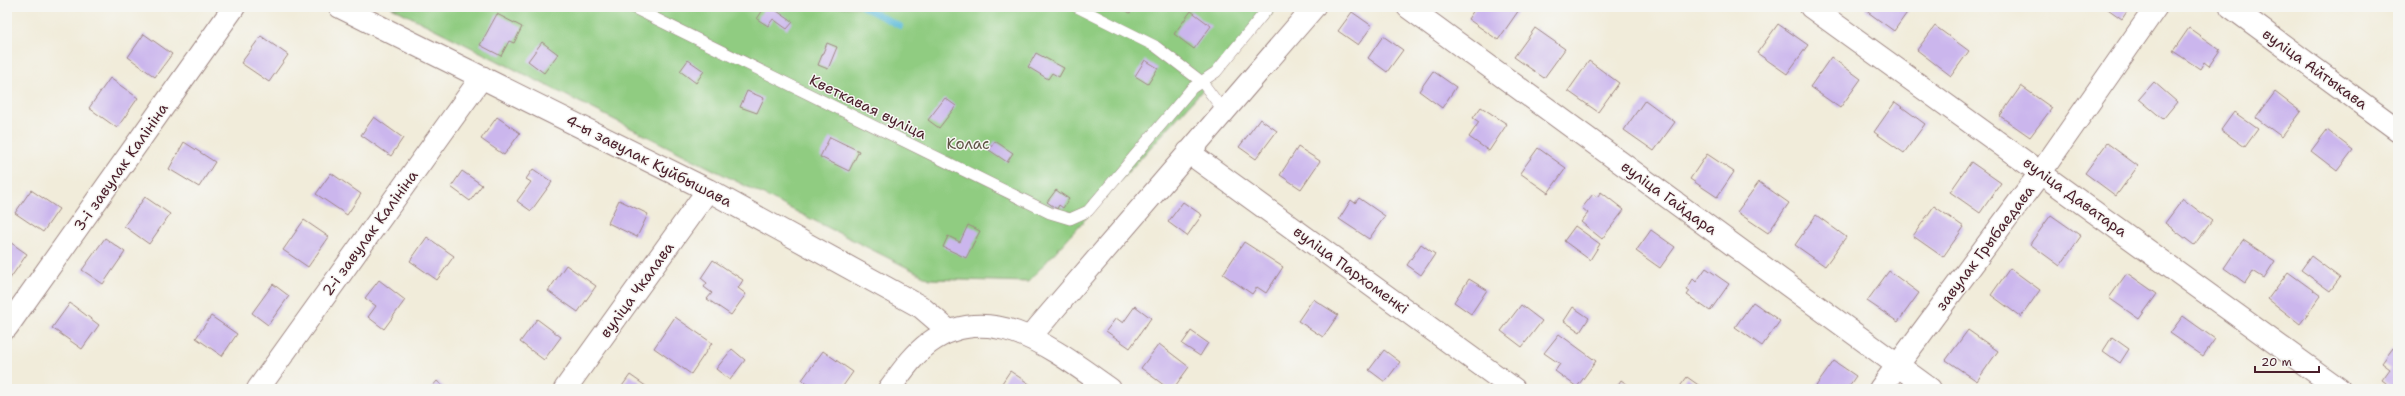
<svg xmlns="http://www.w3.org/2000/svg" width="2405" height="396" viewBox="0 0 2405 396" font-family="'Shantell Sans',sans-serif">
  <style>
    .green { fill: #90cc81; stroke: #6d7656 }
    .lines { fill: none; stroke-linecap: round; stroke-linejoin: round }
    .stream { stroke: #5bbbda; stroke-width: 6 }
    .building { fill: #cbb6ed }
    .lane-casing { stroke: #9e8682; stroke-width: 12 }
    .street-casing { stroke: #9e8682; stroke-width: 24 }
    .secondary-casing { stroke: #9e8682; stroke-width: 24 }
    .lane { stroke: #fff; stroke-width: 11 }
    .street { stroke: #fff; stroke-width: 22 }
    .secondary { stroke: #fff; stroke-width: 22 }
    .labels { text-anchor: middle; stroke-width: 3; stroke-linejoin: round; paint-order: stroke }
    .street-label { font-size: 15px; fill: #4a1f2b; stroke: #f6f6f2 }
    .park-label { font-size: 15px; fill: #5f5345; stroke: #f6f6f2 }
  </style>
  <rect width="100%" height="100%" fill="#f6f6f2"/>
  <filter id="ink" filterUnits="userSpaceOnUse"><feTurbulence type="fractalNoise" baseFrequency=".025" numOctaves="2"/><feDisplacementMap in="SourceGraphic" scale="8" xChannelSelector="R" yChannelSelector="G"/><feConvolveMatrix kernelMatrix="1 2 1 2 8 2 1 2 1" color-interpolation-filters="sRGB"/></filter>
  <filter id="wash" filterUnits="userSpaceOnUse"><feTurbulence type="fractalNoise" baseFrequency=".012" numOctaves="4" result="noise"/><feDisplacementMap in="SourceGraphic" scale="16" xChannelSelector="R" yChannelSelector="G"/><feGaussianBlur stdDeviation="0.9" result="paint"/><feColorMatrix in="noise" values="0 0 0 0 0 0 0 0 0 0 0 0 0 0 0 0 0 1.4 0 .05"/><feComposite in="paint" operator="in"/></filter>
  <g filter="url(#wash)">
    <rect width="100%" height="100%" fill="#f1ecda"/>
    <path class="green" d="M391 7H1278L1028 282 930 279Z"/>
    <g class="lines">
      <path class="stream" d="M863 7 900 26"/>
    </g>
    <g id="blocks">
      <path class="building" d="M765 7H771L793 22 787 29 773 19 768 26 757 19Z
        M1120 7H1133L1130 13Z
        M1476 7H1514L1519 10 1498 40 1468 19Z
        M1867 7H1911L1894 31 1865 10Z
        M2105 7H2130L2122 19Z
        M1191 11 1211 26 1194 49 1174 34Z
        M1352 12 1372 26 1358 45 1338 31Z
        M497 14 522 27 514 43 509 41 501 56 480 45Z
        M1778 24 1808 45 1787 74 1757 53Z
        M1935 26 1969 51 1951 76 1917 50Z
        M1535 28 1565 49 1544 78 1514 57Z
        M2189 28 2220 50 2209 66 2204 62 2200 69 2173 51Z
        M144 34 172 54 155 77 128 57Z
        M261 36 288 55 269 82 241 63Z
        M1383 36 1403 50 1387 72 1368 58Z
        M542 42 558 54 544 73 528 61Z
        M827 43 837 47 828 69 818 65Z
        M1036 53 1064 68 1059 77 1052 73 1048 79 1028 67Z
        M1831 57 1861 79 1840 108 1810 87Z
        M688 60 704 71 696 83 680 71Z
        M1145 60 1158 68 1148 84 1135 76Z
        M1589 61 1619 83 1598 112 1568 91Z
        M1433 71 1456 87 1442 108 1419 91Z
        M110 78 138 98 117 128 89 108Z
        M2154 82 2177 102 2163 119 2139 99Z
        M2021 86 2052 108 2030 137 2000 116Z
        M747 91 764 98 757 113 740 107Z
        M2275 92 2301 112 2282 137 2256 118Z
        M945 98 956 106 939 128 928 120Z
        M1645 100 1675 122 1654 151 1624 130Z
        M1895 102 1925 124 1904 153 1874 132Z
        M1481 107 1507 124 1489 151 1469 137 1479 122 1473 118Z
        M2234 112 2258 129 2245 147 2221 130Z
        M374 117 403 138 391 156 361 135Z
        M497 117 520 133 504 155 481 139Z
        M1260 119 1277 131 1256 159 1239 147Z
        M2327 130 2353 150 2337 171 2311 151Z
        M830 137 859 151 849 171 820 157Z
        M995 141 1013 153 1007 162 989 150Z
        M184 142 215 162 199 187 169 169Z
        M2107 143 2138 166 2116 196 2085 173Z
        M1298 147 1320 161 1301 189 1280 175Z
        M1538 148 1566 168 1548 193 1520 173Z
        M1707 154 1734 172 1717 197 1690 179Z
        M1971 162 2001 183 1980 213 1950 192Z
        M533 169 552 182 531 211 517 201 531 182 526 179Z
        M462 171 482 185 470 201 451 187Z
        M331 173 361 194 347 215 316 194Z
        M1759 182 1789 203 1768 233 1737 212Z
        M31 190 59 209 43 232 15 213Z
        M1056 190 1069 199 1063 208 1059 205 1057 209 1047 202Z
        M1601 192 1624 210 1602 239 1581 222 1588 213 1582 208 1593 194 1597 197Z
        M145 197 170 214 149 244 124 226Z
        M1359 198 1385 216 1369 239 1339 219 1351 200 1355 203Z
        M2183 199 2212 221 2194 245 2165 223Z
        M619 200 648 214 637 237 608 223Z
        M1183 202 1202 215 1187 236 1168 222Z
        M1934 206 1964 227 1943 257 1913 236Z
        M1816 215 1846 237 1825 266 1795 245Z
        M2051 215 2081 236 2060 266 2030 244Z
        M304 220 329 237 308 267 283 250Z
        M968 225 980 231 966 258 943 247 948 236 960 242Z
        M1575 226 1600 244 1590 260 1564 241Z
        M1651 230 1675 247 1660 268 1636 251Z
        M427 237 454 256 437 280 410 261Z
        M105 238 125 252 103 284 82 270Z
        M7 240 27 254 7 283Z
        M2243 240 2275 261 2264 278 2253 271 2245 283 2224 268Z
        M1244 242 1283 267 1266 293 1257 287 1252 294 1223 274Z
        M1421 244 1435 254 1421 275 1407 265Z
        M2311 256 2340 278 2330 291 2301 270Z
        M713 260 743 280 738 288 746 294 731 315 707 299 712 293 704 287 707 283 701 278Z
        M566 265 596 286 578 312 548 291Z
        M1706 268 1729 284 1710 311 1687 295 1690 291 1687 289 1693 279 1696 282Z
        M2010 268 2040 290 2021 317 1991 295Z
        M1889 271 1919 293 1898 322 1867 301Z
        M2288 272 2321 296 2300 324 2268 299Z
        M2127 273 2157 294 2139 319 2109 298Z
        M1469 279 1487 290 1471 314 1454 302Z
        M379 280 405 300 384 329 368 317 376 306 365 298Z
        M273 284 289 296 268 325 252 313Z
        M1313 299 1338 315 1323 337 1298 321Z
        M1753 302 1780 321 1762 346 1735 327Z
        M70 303 99 325 82 349 52 328Z
        M1521 305 1542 321 1522 347 1501 331Z
        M1135 306 1151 318 1130 348 1106 331 1116 318 1123 323Z
        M1573 307 1589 318 1580 332 1564 321Z
        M211 316 237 334 222 356 196 338Z
        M2183 316 2215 339 2203 356 2170 333Z
        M675 317 712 343 691 374 654 348Z
        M537 319 561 337 544 360 520 342Z
        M1968 330 1998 351 1977 381 1946 360Z
        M1191 331 1208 343 1200 356 1182 344Z
        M1559 334 1596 361 1577 387 1555 371 1560 364 1544 353Z
        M2112 337 2129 349 2120 363 2103 351Z
        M1159 344 1189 367 1173 389H1169L1141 368Z
        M2393 348 2398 352V389H2394L2382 380 2390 369 2382 363Z
        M732 349 745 360 730 380 716 369Z
        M1384 350 1400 362 1385 382 1369 370Z
        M823 351 853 372 841 389H814L802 380Z
        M1834 361 1856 376 1847 389H1821L1816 386Z
        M1010 371 1037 389H998Z
        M630 375 650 389H620Z
        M1687 377 1704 389H1678Z
        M1621 380 1634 389H1615Z
        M437 381 446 389H430Z"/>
    </g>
  </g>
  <g filter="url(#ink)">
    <use href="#blocks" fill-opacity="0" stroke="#9e8682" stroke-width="1"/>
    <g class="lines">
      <defs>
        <path id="lane" d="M632 7 1050 213 1070 219 1088 211 1192 88 1216 72 1269 7
          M1077 7 1155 46 1202 82 1223 110"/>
        <path id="street" d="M340 7 708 190 921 307 949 331
          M1408 7 1930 389
          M1811 7 2339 389
          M2231 7 2398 130
          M1188 152 1514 389
          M7 327 234 7
          M1030 337 1314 7
          M258 389 482 77
          M565 389 708 190
          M1880 389 2041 172 2156 7"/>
        <path id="secondary" d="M889 389C901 373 913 355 929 343 992 297 1058 353 1110 389"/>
      </defs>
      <use href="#lane" class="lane-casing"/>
      <use href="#street" class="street-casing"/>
      <use href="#secondary" class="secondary-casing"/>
      <use href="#lane" class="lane"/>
      <use href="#street" class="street"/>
      <use href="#secondary" class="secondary"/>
    </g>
  </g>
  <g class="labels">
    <g class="street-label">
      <text transform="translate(2315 69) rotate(36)" y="5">вуліца Айтыкава</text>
      <text transform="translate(868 107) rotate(26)" y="5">Кветкавая вуліца</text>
      <text transform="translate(649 161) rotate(27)" y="5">4-ы завулак Куйбышава</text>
      <text transform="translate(121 167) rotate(-55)" y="5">3-і завулак Калініна</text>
      <text transform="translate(2075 197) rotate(36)" y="5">вуліца Даватара</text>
      <text transform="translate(1669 198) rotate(36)" y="5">вуліца Гайдара</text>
      <text transform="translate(370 233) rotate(-54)" y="5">2-і завулак Калініна</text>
      <text transform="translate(1985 248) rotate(-53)" y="5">завулак Грыбаедава</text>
      <text transform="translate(1351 270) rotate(36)" y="5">вуліца Пархоменкі</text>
      <text transform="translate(637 290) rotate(-54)" y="5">вуліца Чкалава</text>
    </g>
    <g class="park-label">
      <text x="968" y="149">Колас</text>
    </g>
  </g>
  <rect width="2405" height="396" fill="none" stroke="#f6f6f2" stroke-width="24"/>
  <path d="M2255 366v6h64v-6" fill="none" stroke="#4a1f2b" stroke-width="2"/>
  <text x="2261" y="366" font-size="12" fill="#4a1f2b" stroke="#f6f6f2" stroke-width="3" paint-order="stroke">20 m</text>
</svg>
